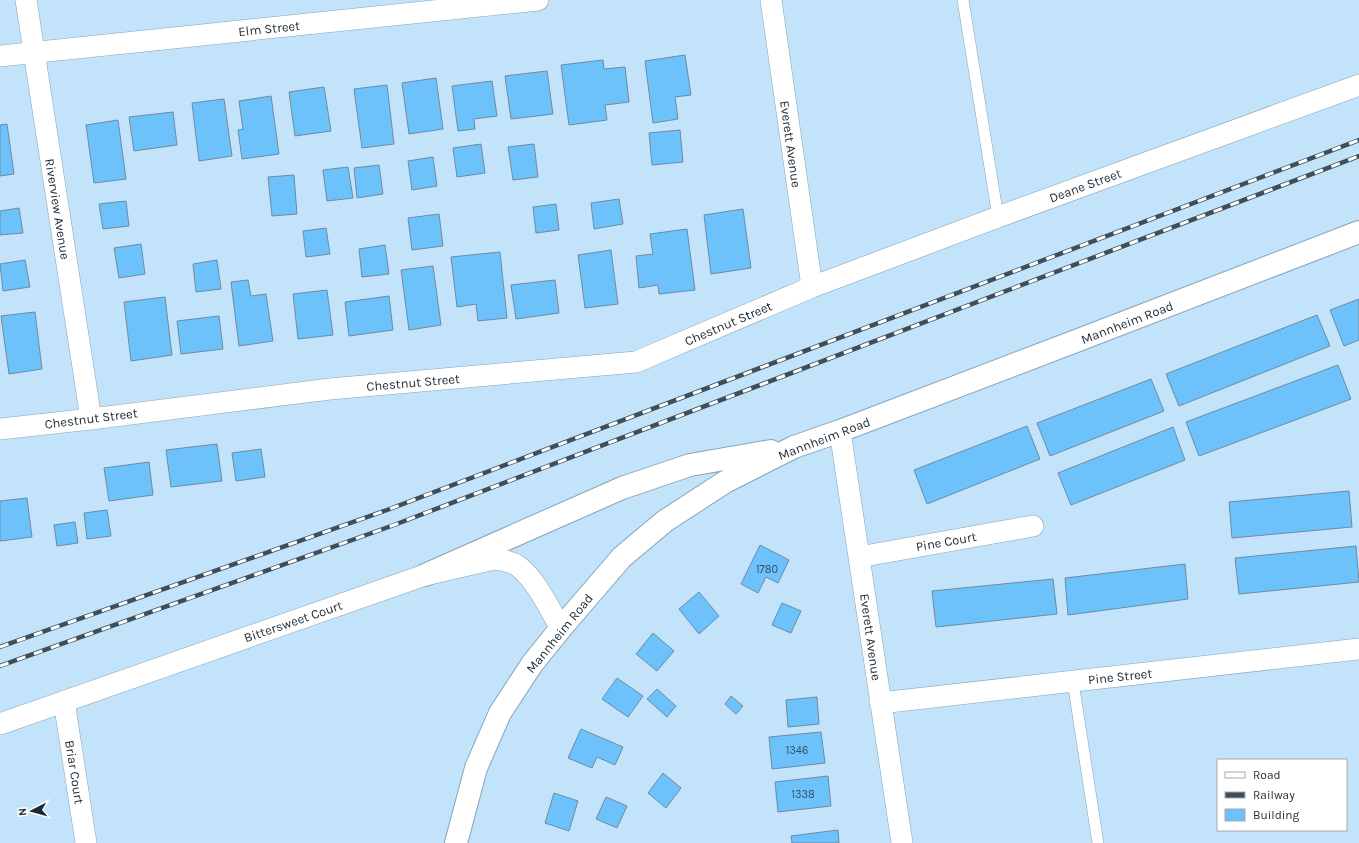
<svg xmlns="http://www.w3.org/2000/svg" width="1359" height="843" viewBox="0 0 1359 843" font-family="Karla,sans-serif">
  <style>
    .building { fill: #6dc2fb; stroke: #6d8ba1 }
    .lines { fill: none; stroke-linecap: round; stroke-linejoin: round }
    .service-casing { stroke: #85a4ba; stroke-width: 12 }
    .minor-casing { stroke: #85a4ba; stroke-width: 22 }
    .primary-casing { stroke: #85a4ba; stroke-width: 24 }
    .service { stroke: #fff; stroke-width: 11 }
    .minor { stroke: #fff; stroke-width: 21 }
    .primary { stroke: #fff; stroke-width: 22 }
    .rail-casing { stroke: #3e4e5a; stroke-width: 4.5 }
    .rail { stroke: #fff; stroke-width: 3; stroke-dasharray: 9; stroke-linecap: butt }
    .labels { text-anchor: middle; stroke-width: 3; stroke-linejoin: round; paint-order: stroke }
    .number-label { font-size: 11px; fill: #314f64 }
    .street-label { font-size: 13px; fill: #1d2932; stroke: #fff }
  </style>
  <rect width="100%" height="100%" fill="#c3e3fb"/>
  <path class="building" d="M685 55 691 95 675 97 678 119 653 123 645 61Z
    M603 60 604 69 625 67 629 102 605 105 607 120 569 125 561 65Z
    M547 71 553 114 511 119 505 76Z
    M436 78 443 129 409 134 402 83Z
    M492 81 497 116 474 119 475 129 458 131 452 86Z
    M387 85 394 144 362 148 354 89Z
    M324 87 331 131 295 136 289 92Z
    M271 96 279 154 242 159 238 130 243 129 239 101Z
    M224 99 232 156 199 161 192 103Z
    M173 112 177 145 134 151 129 117Z
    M118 120 126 179 94 183 86 125Z
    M7 124 14 174 0 176V125Z
    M680 130 683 162 652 165 649 133Z
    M481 144 485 173 457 177 453 148Z
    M534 144 538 177 513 180 508 147Z
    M433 157 437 186 412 190 408 161Z
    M379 165 383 194 357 198 354 168Z
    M348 167 353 198 327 201 323 170Z
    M294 175 297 214 272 216 268 177Z
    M619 199 623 224 594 229 591 203Z
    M126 201 129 226 103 229 99 204Z
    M556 204 559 230 536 233 533 207Z
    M19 208 23 233 0 235V211Z
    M743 209 751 268 711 274 704 215Z
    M439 214 443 246 412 250 408 218Z
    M326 228 330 254 306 257 303 231Z
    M687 229 695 290 659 294 658 285 639 288 636 256 653 254 650 234Z
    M141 244 145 274 119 278 114 248Z
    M385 245 389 274 362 277 359 249Z
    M611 250 618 304 585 308 578 255Z
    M500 252 507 318 478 321 476 304 457 307 451 257Z
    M25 260 30 287 3 291 0 264Z
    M217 260 221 289 196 292 193 264Z
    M433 266 441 325 409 330 401 270Z
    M248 280 251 296 266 294 273 341 239 346 231 282Z
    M555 280 559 313 516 319 511 285Z
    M327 290 333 335 298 339 293 294Z
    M389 296 393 330 349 336 345 302Z
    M165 297 172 355 131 361 124 302Z
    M1359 299V340L1344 346 1330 310Z
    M35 312 42 369 9 374 1 316Z
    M1317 315 1330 346 1179 406 1166 374Z
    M219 316 223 349 181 354 177 321Z
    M1338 365 1351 399 1199 456 1186 422Z
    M1151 379 1164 411 1050 456 1037 423Z
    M1027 426 1040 459 927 504 914 470Z
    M1173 427 1185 460 1071 505 1058 473Z
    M217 444 222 481 171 487 166 450Z
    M261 449 265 477 236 481 232 453Z
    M149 462 153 495 109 501 104 468Z
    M1349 491 1352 527 1232 538 1229 502Z
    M27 498 32 537 0 541V501Z
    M107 510 111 536 87 539 84 513Z
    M75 522 78 543 57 546 54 525Z
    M760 545 789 560 778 583 766 577 758 593 741 584Z
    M1356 546 1359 582 1239 594 1235 558Z
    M1185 564 1188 599 1068 615 1065 578Z
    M1053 579 1057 614 936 627 932 591Z
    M699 592 719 616 699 634 679 609Z
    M782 603 801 611 791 633 772 625Z
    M653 633 674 651 657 671 636 654Z
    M617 678 643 696 628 717 602 699Z
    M657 689 676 706 667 717 647 699Z
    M731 696 743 706 736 714 725 704Z
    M817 697 819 724 788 727 786 700Z
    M581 729 623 747 615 765 597 757 592 768 568 758Z
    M821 732 825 763 772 769 769 737Z
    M663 773 681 788 666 808 648 793Z
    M828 776 831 806 778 812 775 782Z
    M554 793 578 801 569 831 545 823Z
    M606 797 627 806 617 828 596 819Z
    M838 830 839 843H792L791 836Z"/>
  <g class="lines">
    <defs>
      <path id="service" d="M963 0 998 217
        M1073 682 1098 843"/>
      <path id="minor" d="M26 0 91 419
        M771 0 812 287
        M0 56 538 0
        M0 429 91 419 330 389 636 362 812 287 998 217 1359 85
        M840 431 902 843
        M859 557 1033 526
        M64 701 86 843
        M880 703 1359 649
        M0 724 425 575 494 559C502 560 511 561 518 566 537 581 548 607 561 628"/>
      <path id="primary" d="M425 575 622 488 690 465 771 451
        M456 843 476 768 500 713 532 664 561 628 622 557 665 521 725 482 794 447 840 431 1076 341 1359 232"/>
    </defs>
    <use href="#service" class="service-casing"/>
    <use href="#minor" class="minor-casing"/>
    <use href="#primary" class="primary-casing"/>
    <use href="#service" class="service"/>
    <use href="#minor" class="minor"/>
    <use href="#primary" class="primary"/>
    <defs>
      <path id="rail" d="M0 647 387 510 1359 140
        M0 666 394 525 1359 156"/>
    </defs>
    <use href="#rail" class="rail-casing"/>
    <use href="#rail" class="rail"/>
  </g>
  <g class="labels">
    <g class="number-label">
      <text x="767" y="573">1780</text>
      <text x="797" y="754">1346</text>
      <text x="803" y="798">1338</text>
    </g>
    <g class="street-label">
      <text transform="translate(269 28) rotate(-6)" y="5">Elm Street</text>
      <text transform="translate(791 144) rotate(82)" y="5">Everett Avenue</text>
      <text transform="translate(1085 185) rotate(-20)" y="5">Deane Street</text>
      <text transform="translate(58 209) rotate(81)" y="5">Riverview Avenue</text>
      <text transform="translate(1127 322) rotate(-21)" y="5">Mannheim Road</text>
      <text transform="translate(728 323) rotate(-23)" y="5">Chestnut Street</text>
      <text transform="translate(413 382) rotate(-5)" y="5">Chestnut Street</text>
      <text transform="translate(91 418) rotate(-7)" y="5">Chestnut Street</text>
      <text transform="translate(824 438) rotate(-21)" y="5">Mannheim Road</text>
      <text transform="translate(946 541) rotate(-10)" y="5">Pine Court</text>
      <text transform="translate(293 621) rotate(-19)" y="5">Bittersweet Court</text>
      <text transform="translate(559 633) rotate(-51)" y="5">Mannheim Road</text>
      <text transform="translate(871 637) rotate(82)" y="5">Everett Avenue</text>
      <text transform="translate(1120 676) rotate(-6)" y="5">Pine Street</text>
      <text transform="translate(75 772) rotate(81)" y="5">Briar Court</text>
    </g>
  </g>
  <rect x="1217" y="759" width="130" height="72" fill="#ffffff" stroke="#a5a9ad"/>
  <rect x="1225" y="772" width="20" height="6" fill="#ffffff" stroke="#a5a9ad"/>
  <text x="1253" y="779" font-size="12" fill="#1d2932">Road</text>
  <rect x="1225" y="792" width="20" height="6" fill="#3e4e5a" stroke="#a5a9ad"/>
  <text x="1253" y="799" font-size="12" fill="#1d2932">Railway</text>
  <rect x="1225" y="809" width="20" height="12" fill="#6dc2fb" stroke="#a5a9ad"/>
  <text x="1253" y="819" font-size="12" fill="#1d2932">Building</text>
  <g transform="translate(32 811) rotate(264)" stroke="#ffffff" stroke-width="3" paint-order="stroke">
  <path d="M0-3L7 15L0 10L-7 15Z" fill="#1d2932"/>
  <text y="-6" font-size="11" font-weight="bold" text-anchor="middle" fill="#1d2932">N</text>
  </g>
</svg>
